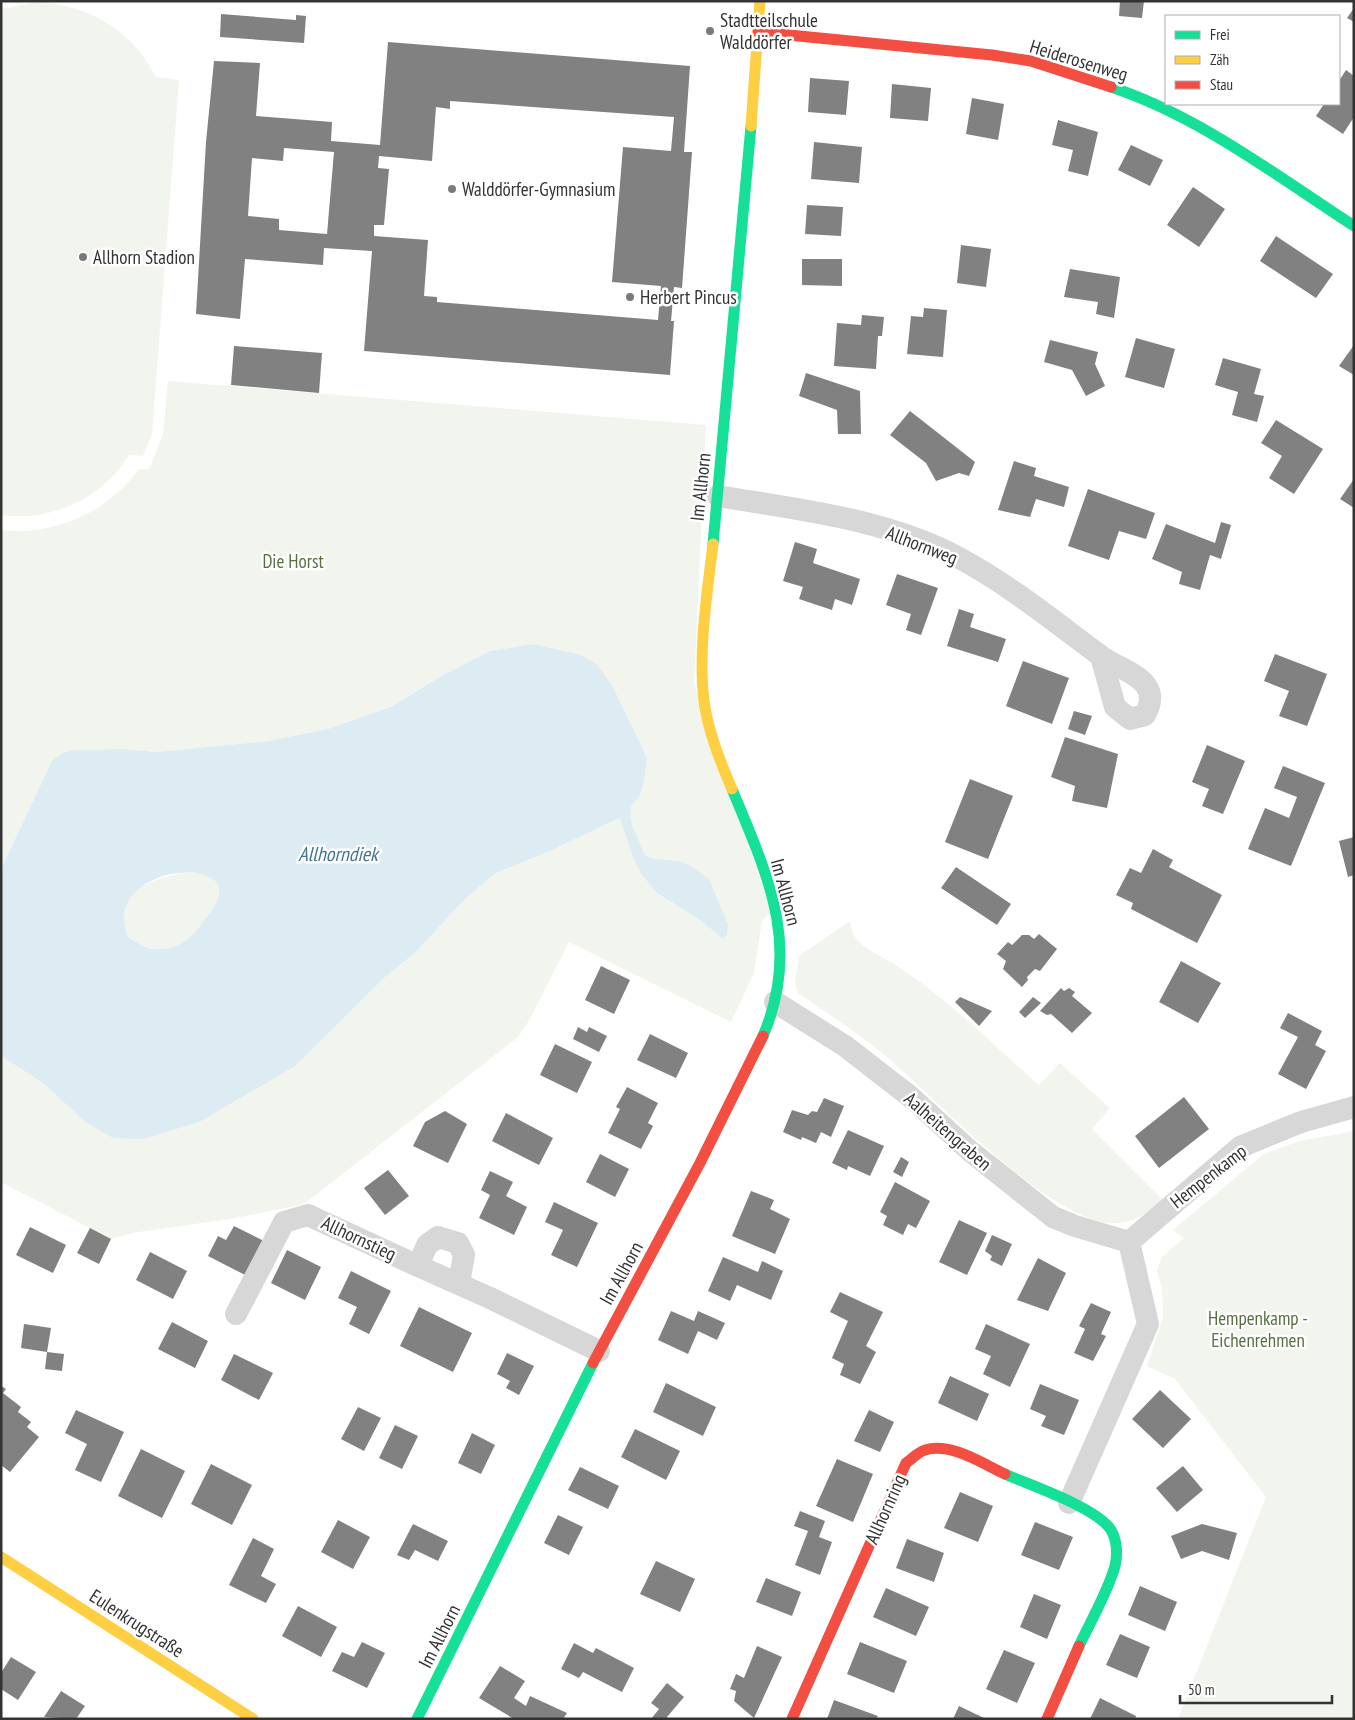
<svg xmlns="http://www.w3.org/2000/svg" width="1355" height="1720" viewBox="0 0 1355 1720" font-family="'PT Sans Narrow',sans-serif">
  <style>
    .green { fill: #f1f5ed }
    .water { fill: #ddebf3; fill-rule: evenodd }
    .building { fill: #818181; fill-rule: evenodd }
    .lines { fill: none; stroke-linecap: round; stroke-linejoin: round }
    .street { stroke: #d7d7d7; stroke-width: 22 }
    .fast { stroke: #16e098; stroke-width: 11 }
    .slow { stroke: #ffcf43; stroke-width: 11 }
    .jam { stroke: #f24e42; stroke-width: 11 }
    .poi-dot { fill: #7a7a7a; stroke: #fff; stroke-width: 2 }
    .labels { text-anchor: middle; stroke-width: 5; stroke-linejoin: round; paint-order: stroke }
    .poi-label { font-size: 19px; fill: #333; stroke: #fff; text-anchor: start }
    .street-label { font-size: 19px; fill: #333; stroke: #fff }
    .park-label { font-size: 19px; fill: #56703f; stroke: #fff }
    .water-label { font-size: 20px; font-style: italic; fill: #3f7597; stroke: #fff }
  </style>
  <rect width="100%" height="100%" fill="#fff"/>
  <path class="green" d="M33 3C86 2 132 30 156 77L179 80 152 434 143 456 129 455C103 498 52 522 1 515V9Z
    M168 381 706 425 694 683 771 912 762 920 754 973 731 1022 569 942 530 1019 518 1037 304 1204 230 1219 132 1233 111 1239 1 1182V1056L43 1083 84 1121 295 1066 385 977 416 952 463 901 494 874 552 850 621 818 634 860 642 875 657 893 700 920 723 939 728 924 709 879 678 861 650 858 645 855 632 825 630 815V806L640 795 644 782 647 758 612 685 533 644 490 651 443 675 393 706 328 729 268 741 156 752 124 749 74 750 52 761 1 869V530C56 536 106 513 139 469H149L163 434Z
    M191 872C227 878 225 893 206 918 200 927 189 940 179 945 171 948 160 950 152 949 144 948 135 941 128 937 109 890 155 877 191 872Z
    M850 921C851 943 870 950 887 960 940 991 992 1044 1039 1085L1060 1063 1110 1108 1092 1129 1163 1200C1147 1214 1131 1225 1109 1223 1046 1217 937 1100 888 1058 860 1034 828 1014 798 993L795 982 799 956Z
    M1354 1131V1719H1178L1266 1497 1175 1379 1147 1366 1163 1318 1162 1289 1157 1271 1162 1257 1184 1238 1173 1230 1265 1153 1300 1141Z"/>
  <path class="water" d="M533 644 581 655 596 664 612 685 647 758 644 782 640 795 631 806 630 815 632 825 645 855 650 858 678 861 689 865 709 879 728 924 727 935 723 939 700 920 657 893 642 875 634 860 620 818 552 850 494 874 463 901 416 952 385 977 295 1066 199 1122 143 1139 113 1138 84 1121 43 1083 1 1056V869L52 761 63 753 74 750 124 749 156 752 268 741 328 729 393 706 443 675 490 651ZM191 872C227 878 225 893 206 918 200 927 189 940 179 945 171 948 160 950 152 949 144 948 135 941 128 937 116 907 132 888 160 877 169 873 182 873 191 872Z"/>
  <path class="building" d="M1120 1H1144L1142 18 1119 16Z
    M1354 8V22L1347 18Z
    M221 14 296 20V15L306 16 304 43 220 37Z
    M388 42 690 66 684 152H692L682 288 674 287 671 321H674L670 375 364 351 372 251 324 248 323 265 245 259 240 319 196 314 206 142 214 61 260 63 256 116 332 122 331 141 380 145ZM450 101 674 117 671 151 623 147 612 282 661 286 658 320 437 302V297L424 296 428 240 374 236V225H384L389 169 378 168 379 156 432 161 436 107 450 109ZM284 148 334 152 327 234 279 230V219L248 216 252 158 283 161Z
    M1346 70 1354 76V117L1343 134 1316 116 1324 104H1339V81Z
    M810 78 849 81 846 115 808 112Z
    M892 84 931 88 928 121 890 118Z
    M972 98 1004 104 998 140 966 134Z
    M1058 120 1098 132 1088 176 1068 171 1073 150 1052 145Z
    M814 142 862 147 859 183 811 179Z
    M1131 145 1163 160 1150 186 1118 170Z
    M1193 187 1225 209 1199 247 1167 225Z
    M807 205 843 207 841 236 805 234Z
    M1276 236 1333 274 1316 298 1260 261Z
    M961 245 991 249 986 287 957 283Z
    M802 259H842V286L802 285Z
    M1070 269 1120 277 1114 318 1096 314 1098 302 1064 297Z
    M924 308 947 310 943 357 907 354 911 316 923 317Z
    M862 315 884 317 882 336H878L876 369 834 366 837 323 861 325Z
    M1136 338 1175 349 1164 388 1125 377Z
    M1050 340 1098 352 1095 364 1105 386 1086 396 1072 370 1044 362Z
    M1354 345V375L1339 366Z
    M234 346 322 353 319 393 231 385Z
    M1223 358 1261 369 1254 394 1264 396 1257 422 1232 415 1238 392 1215 385Z
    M806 373 860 391 861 434H838L837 410 799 396Z
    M910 411 975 462 969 476 959 473 936 481 926 463 890 435Z
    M1276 420 1323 449 1294 494 1269 478 1282 456 1261 443Z
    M1014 461 1036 468 1034 476 1069 487 1064 507 1036 499 1030 517 998 510Z
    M1354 479V508L1340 499Z
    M1088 489 1155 513 1146 539 1119 531 1109 560 1068 546Z
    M1221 522 1231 525 1221 559 1210 555 1200 590 1179 584 1182 572 1152 559 1166 524 1215 543Z
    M795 542 817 549 813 563 860 579 852 605 835 599 832 610 799 599 803 587 783 581Z
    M897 574 938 588 921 635 906 630 911 614 886 605Z
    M959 609 974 614 970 627 1006 639 998 662 947 646Z
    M1275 654 1327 674 1307 726 1279 716 1289 691 1264 681Z
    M1023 661 1069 678 1052 724 1006 706Z
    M1074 711 1092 716 1085 735 1068 729Z
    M1065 737 1118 754 1107 808 1072 801 1075 786 1051 777Z
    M1207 745 1245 761 1223 814 1202 806 1209 789 1192 782Z
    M1283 766 1325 783 1291 866 1248 849 1265 808 1289 818 1297 797 1274 788Z
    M970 779 1013 796 988 859 945 842Z
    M1354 837V875L1348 877 1339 841Z
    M1153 849 1173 860 1169 867 1222 895 1197 943 1131 909 1133 903 1116 895 1130 868 1141 873Z
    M956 867 1011 904 997 925 941 888Z
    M1039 934 1057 949 1040 971 1035 969 1027 977 1028 980 1022 987 1003 969 1006 961 997 954 1008 942 1012 945 1022 935H1029L1034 939Z
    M1181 961 1221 983 1198 1023 1159 1002Z
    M601 966 630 980 614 1014 585 1000Z
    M1061 988 1064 991 1069 988 1075 992 1072 996 1092 1013 1072 1033 1051 1014 1047 1015 1040 1011Z
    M960 997 992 1011 979 1026 955 1002Z
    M1033 997 1041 1003 1025 1018 1019 1012Z
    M1288 1013 1322 1031 1315 1045 1326 1051 1306 1089 1278 1074 1298 1037 1280 1028Z
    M578 1027 587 1032 589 1027 607 1036 599 1052 573 1039Z
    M650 1034 688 1053 676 1078 637 1060Z
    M555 1044 592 1062 577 1093 540 1075Z
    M627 1087 658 1103 648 1123 653 1126 641 1149 608 1133 620 1109 616 1107Z
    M1184 1097 1209 1129 1159 1168 1135 1136Z
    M824 1098 844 1106 831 1137 821 1132 816 1143 802 1137 801 1140 783 1132 792 1110 808 1115 812 1111 817 1112Z
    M445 1111 467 1124 448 1163 413 1146 425 1122Z
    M506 1113 553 1138 539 1165 492 1141Z
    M848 1130 884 1146 870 1176 848 1166 847 1170 832 1163Z
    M600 1154 629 1169 615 1197 586 1182Z
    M901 1157 909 1162 902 1177 893 1172Z
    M388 1170 409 1196 385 1215 364 1188Z
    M490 1171 513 1182 506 1196 527 1207 514 1235 479 1218 490 1195 481 1190Z
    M895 1182 930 1201 916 1228 908 1224 903 1235 883 1225 887 1216 880 1212Z
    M751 1191 774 1200 770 1209 790 1219 775 1254 732 1236Z
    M554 1202 598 1223 577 1267 551 1255 563 1230 545 1222Z
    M959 1220 987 1233 967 1275 939 1262Z
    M234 1226 266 1242 249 1277 208 1256 218 1236 226 1240Z
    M30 1227 66 1245 53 1273 16 1255Z
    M90 1228 111 1239 99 1264 77 1253Z
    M992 1235 1012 1244 1002 1266 990 1260 992 1256 985 1251Z
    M287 1250 321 1267 305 1300 271 1283Z
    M150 1252 187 1271 173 1299 136 1280Z
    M723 1257 758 1272 762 1261 783 1271 771 1300 737 1285 730 1301 708 1291Z
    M1038 1258 1066 1273 1048 1311 1017 1300Z
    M351 1271 391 1291 369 1334 349 1324 357 1307 338 1298Z
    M840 1292 883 1312 866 1346 876 1352 860 1384 840 1375 844 1364 832 1358 848 1321 830 1312Z
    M1091 1303 1111 1312 1101 1334 1106 1336 1093 1361 1074 1353 1085 1329 1079 1326Z
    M419 1307 472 1333 453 1372 400 1346Z
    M671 1311 694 1321 698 1311 725 1323 717 1340 698 1331 688 1354 658 1340Z
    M172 1322 208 1341 195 1368 158 1349Z
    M24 1324 51 1328 47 1352 21 1348Z
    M986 1324 1030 1344 1010 1387 983 1374 991 1356 975 1349Z
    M47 1352 64 1354 62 1371 45 1369Z
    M507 1353 534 1366 519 1395 506 1388 510 1381 497 1374Z
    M234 1354 273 1373 259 1400 221 1380Z
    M950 1376 989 1394 977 1421 938 1403Z
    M666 1383 716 1407 703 1436 653 1412Z
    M1040 1384 1079 1400 1064 1435 1041 1426 1046 1416 1030 1409Z
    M1 1386 6 1389 3 1393 21 1407 18 1412 31 1422 27 1427 39 1437 10 1472 1 1465Z
    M1160 1390 1191 1419 1163 1448 1132 1419Z
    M358 1407 381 1418 364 1451 341 1439Z
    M76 1410 124 1432 101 1482 75 1470 87 1444 65 1433Z
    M869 1410 894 1422 880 1452 854 1441Z
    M395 1425 418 1436 402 1469 379 1458Z
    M635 1429 680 1451 666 1480 621 1457Z
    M472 1433 495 1445 481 1474 458 1463Z
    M141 1449 185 1471 162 1518 118 1496Z
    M837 1459 873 1474 853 1522 816 1506Z
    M211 1464 252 1485 232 1525 191 1504Z
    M1183 1466 1203 1490 1177 1512 1156 1488Z
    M580 1467 619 1486 608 1509 568 1490Z
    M960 1492 993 1506 978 1542 944 1528Z
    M800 1511 825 1521 819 1537 832 1542 820 1575 795 1565 808 1531 794 1526Z
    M558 1515 583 1527 569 1555 544 1543Z
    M338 1520 370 1537 353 1569 321 1552Z
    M1035 1522 1073 1537 1059 1570 1021 1555Z
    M413 1524 448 1541 438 1561 415 1550 409 1560 397 1555Z
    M1202 1524 1237 1533 1229 1560 1202 1551 1181 1559 1171 1536Z
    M253 1538 274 1549 261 1576 276 1584 266 1603 229 1585Z
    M907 1539 944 1553 934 1582 896 1568Z
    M656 1561 695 1579 680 1612 640 1594Z
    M766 1578 801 1592 792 1616 756 1602Z
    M1140 1586 1177 1602 1165 1631 1128 1615Z
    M886 1588 929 1607 916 1636 873 1617Z
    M1034 1594 1061 1605 1047 1639 1020 1627Z
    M298 1606 337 1627 321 1657 282 1636Z
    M1120 1634 1150 1647 1137 1678 1106 1665Z
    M362 1642 385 1653 367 1688 332 1671 342 1652 354 1657Z
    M860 1642 907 1661 894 1693 847 1674Z
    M574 1643 593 1653 596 1648 634 1668 622 1692 583 1672 579 1678 561 1669Z
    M757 1646 782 1657 754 1718 734 1701 736 1691 730 1689 736 1674 744 1678Z
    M1004 1650 1035 1663 1017 1703 986 1689Z
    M11 1657 36 1672 18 1700 1 1689V1673Z
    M500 1666 525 1681 514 1698 526 1706 530 1696 567 1713 563 1719H514L479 1698Z
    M667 1683 684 1697 667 1717 668 1719H651L659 1709 651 1703Z
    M61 1691 85 1706 76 1719 44 1717Z
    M1100 1698 1136 1716 1135 1719H1090Z
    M834 1700 878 1716 876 1719H827Z
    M959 1706 986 1719H953Z"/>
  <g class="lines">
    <path class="street" d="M718 496C800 510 889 519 963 560 1012 587 1056 623 1101 656 1122 672 1165 679 1145 715L1130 719 1115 707 1101 656
      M775 1002 845 1046 912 1098 970 1151 1053 1217 1075 1226 1129 1242
      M1129 1242 1240 1147 1301 1122 1354 1107
      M459 1283 464 1255 458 1243 438 1237 427 1245 418 1266 490 1298 599 1351
      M236 1314 284 1222 308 1215 418 1266
      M1069 1503 1148 1324 1129 1242"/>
    <path class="fast" d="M1111 87C1199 116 1277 176 1354 226
      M713 544 751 126
      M732 789C767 874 802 945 763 1036
      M1005 1474C1032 1486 1089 1505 1108 1526 1117 1536 1118 1553 1115 1566 1109 1589 1090 1623 1079 1646
      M417 1719 593 1363"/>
    <path class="slow" d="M751 126 760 1
      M713 544C707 595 698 650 704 701 708 731 720 761 732 789
      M1 1557 253 1719"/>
    <path class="jam" d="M758 32 992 55 1031 61 1111 87
      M593 1363 700 1163 763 1036
      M792 1719 906 1463C912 1459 918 1452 925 1450 951 1442 983 1464 1005 1474
      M1047 1719 1079 1646"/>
  </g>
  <g class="poi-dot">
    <circle cx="710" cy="31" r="5"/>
    <circle cx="452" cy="189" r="5"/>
    <circle cx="83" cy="257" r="5"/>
    <circle cx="630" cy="297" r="5"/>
  </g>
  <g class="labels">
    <g class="poi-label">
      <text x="720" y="27">Stadtteilschule<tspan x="720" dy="22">Walddörfer</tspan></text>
      <text x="462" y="196">Walddörfer-Gymnasium</text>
      <text x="93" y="264">Allhorn Stadion</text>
      <text x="640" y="304">Herbert Pincus</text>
    </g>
    <g class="street-label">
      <text transform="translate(1079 60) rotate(17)" y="7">Heiderosenweg</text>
      <text transform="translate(700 487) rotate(-84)" y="7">Im Allhorn</text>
      <text transform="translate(922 545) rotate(21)" y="7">Allhornweg</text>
      <text transform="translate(786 892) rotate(75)" y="7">Im Allhorn</text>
      <text transform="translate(948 1131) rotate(41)" y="7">Aalheitengraben</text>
      <text transform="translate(1208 1176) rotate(-38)" y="7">Hempenkamp</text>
      <text transform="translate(359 1238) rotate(25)" y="7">Allhornstieg</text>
      <text transform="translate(621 1273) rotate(-61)" y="7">Im Allhorn</text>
      <text transform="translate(885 1509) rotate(-66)" y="7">Allhornring</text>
      <text transform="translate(137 1623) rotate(33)" y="7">Eulenkrugstraße</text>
      <text transform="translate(439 1636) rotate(-63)" y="7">Im Allhorn</text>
    </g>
    <g class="park-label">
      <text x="293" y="568">Die Horst</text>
      <text x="1258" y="1325">Hempenkamp -<tspan x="1258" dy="22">Eichenrehmen</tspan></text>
    </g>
    <g class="water-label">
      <text x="338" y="861">Allhorndiek</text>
    </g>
  </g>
  <rect width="1355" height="1720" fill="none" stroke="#333333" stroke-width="5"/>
  <rect x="1165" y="15" width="175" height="90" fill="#ffffff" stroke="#adadad"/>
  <rect x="1175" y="31" width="25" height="8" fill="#16e098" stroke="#adadad"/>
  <text x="1210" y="40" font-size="15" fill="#333333">Frei</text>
  <rect x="1175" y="56" width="25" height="8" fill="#ffcf43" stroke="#adadad"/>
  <text x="1210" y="65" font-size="15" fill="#333333">Zäh</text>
  <rect x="1175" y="81" width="25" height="8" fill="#f24e42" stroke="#adadad"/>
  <text x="1210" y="90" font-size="15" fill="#333333">Stau</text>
  <path d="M1180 1695v8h152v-8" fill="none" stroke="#333333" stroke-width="2.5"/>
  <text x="1188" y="1695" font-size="15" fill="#333333" stroke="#ffffff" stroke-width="4" paint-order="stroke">50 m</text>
</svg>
